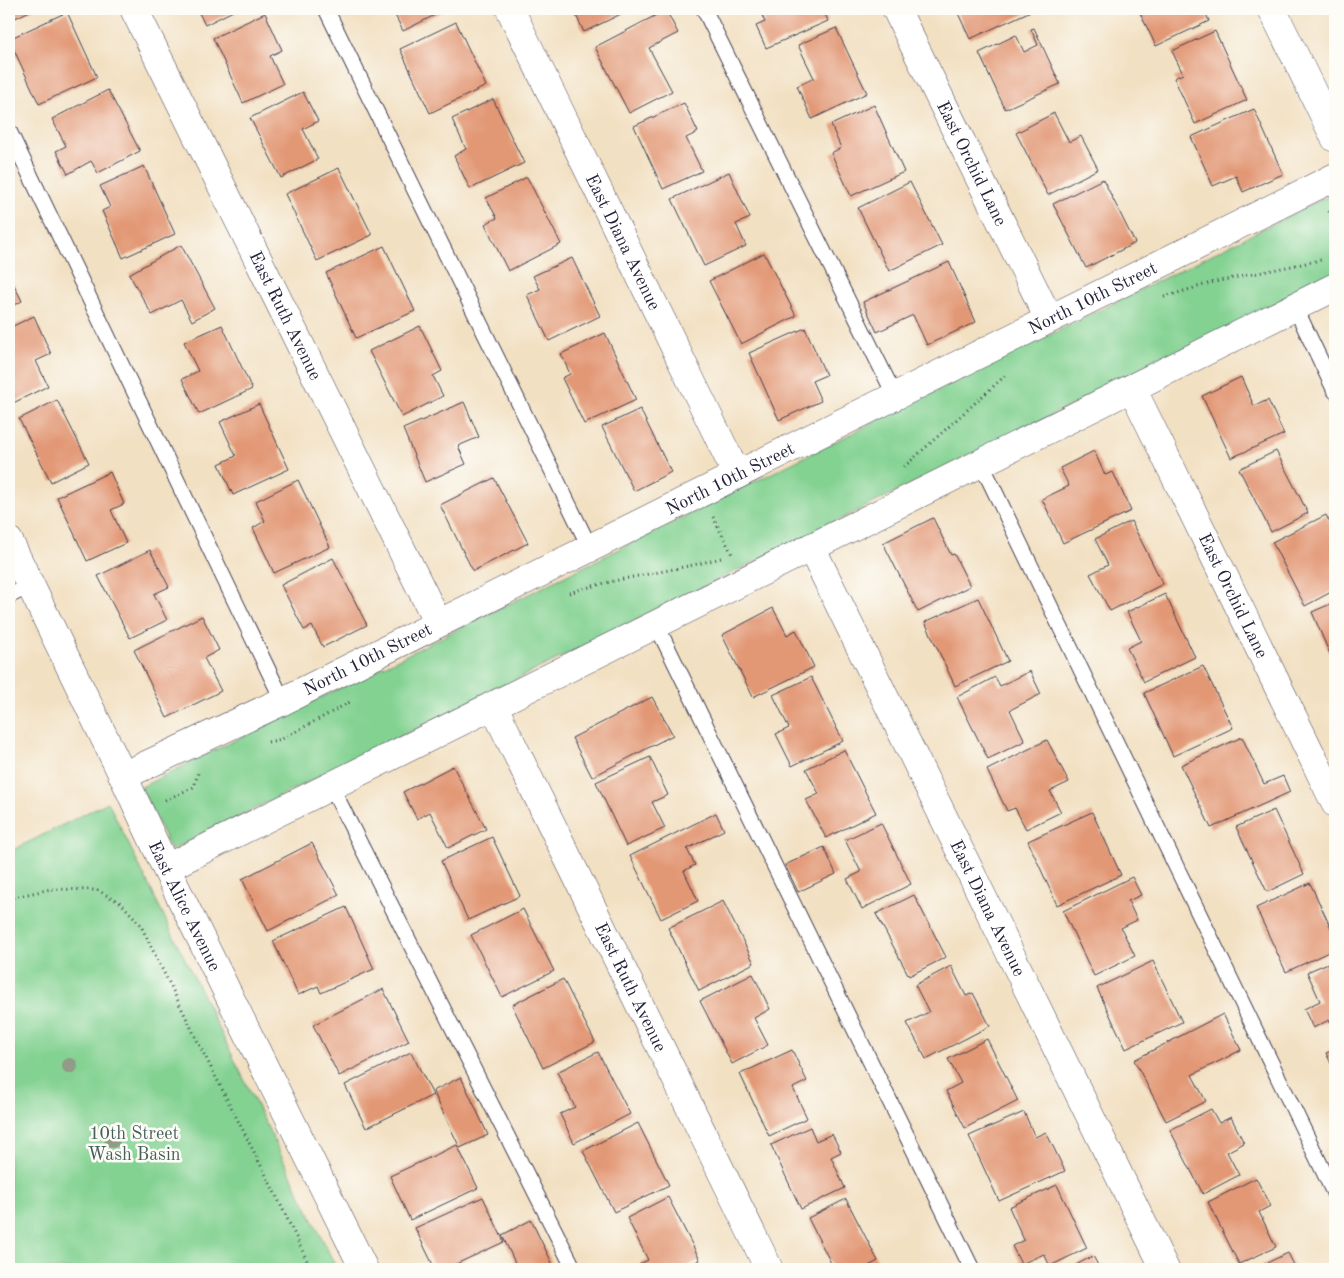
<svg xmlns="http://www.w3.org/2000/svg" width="1344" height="1278" viewBox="0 0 1344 1278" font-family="'Old Standard TT',serif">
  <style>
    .green { fill: #83d292; stroke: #527a66 }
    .building { fill: #e29775 }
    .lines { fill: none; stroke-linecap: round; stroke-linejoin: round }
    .service-casing { stroke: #413e4f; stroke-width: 17 }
    .minor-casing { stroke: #413e4f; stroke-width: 29 }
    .path { stroke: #413e4f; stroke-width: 3; stroke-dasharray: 1 4; stroke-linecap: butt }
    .service { stroke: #fff; stroke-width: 15 }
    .minor { stroke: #fff; stroke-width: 28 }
    .tree { fill: #929a88 }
    .labels { text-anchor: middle; stroke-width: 5; stroke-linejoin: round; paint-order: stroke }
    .street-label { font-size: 18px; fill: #22223b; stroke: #fdfcf7 }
    .park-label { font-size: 18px; fill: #446059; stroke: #fdfcf7 }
  </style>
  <rect width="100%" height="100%" fill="#fdfcf7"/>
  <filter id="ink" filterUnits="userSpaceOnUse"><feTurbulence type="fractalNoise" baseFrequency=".02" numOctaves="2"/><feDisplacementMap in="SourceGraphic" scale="10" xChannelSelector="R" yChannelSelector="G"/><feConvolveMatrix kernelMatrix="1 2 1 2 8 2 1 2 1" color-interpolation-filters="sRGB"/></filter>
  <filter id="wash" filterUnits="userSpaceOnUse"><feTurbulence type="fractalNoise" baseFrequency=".0096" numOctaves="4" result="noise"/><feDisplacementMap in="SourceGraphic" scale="20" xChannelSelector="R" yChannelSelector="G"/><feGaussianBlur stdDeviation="1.12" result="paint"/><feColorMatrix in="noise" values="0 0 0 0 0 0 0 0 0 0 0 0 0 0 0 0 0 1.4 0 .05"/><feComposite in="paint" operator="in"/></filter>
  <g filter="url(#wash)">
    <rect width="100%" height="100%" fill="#f2e0c2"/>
    <path class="green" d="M1335 193V275L171 850 141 787Z
      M108 802 337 1269H9V852Z"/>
    <g id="blocks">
      <path class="building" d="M9 9H34L9 21Z
        M197 9H237L205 25Z
        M380 9H444L445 10 403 31 392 9 382 14Z
        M573 9H621L623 13 584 32Z
        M759 9H823L828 21 766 48 756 26 765 22Z
        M956 9H1033V10L970 39Z
        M1138 9H1204L1209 21 1156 46Z
        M666 10 678 33 649 48 672 91 629 113 595 47Z
        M67 12 97 77 39 104 9 39Z
        M265 13 282 50 270 56 283 84 243 103 213 38Z
        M456 22 486 86 430 113 400 49Z
        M836 28 867 93 812 119 797 86 814 78 798 45Z
        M1034 28 1060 84 1005 109 979 53 1016 35 1024 52 1038 45 1031 29Z
        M1215 31 1247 100 1195 124 1174 78 1183 74 1172 51Z
        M108 90 140 151 98 173 91 161 68 174 56 151 66 146 52 119Z
        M303 92 318 121 303 129 318 159 281 178 250 118Z
        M493 99 524 163 470 189 454 156 466 149 452 119Z
        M684 103 698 132 686 138 702 171 663 189 634 126Z
        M874 105 904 172 851 196 831 153 841 148 831 125Z
        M1254 109 1283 174 1243 192 1236 176 1213 186 1191 137Z
        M1054 113 1069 142 1081 136 1098 169 1048 195 1016 133Z
        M144 166 175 234 123 258 102 211 110 207 100 186Z
        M339 168 372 235 317 261 285 194Z
        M729 172 750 218 736 224 746 246 704 266 672 199Z
        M527 177 561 244 508 271 485 224 497 218 486 198Z
        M1103 179 1135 243 1086 268 1053 204Z
        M910 182 942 245 889 271 858 208Z
        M181 245 215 308 192 321 181 300 152 315 129 274Z
        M384 246 415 311 356 338 326 273Z
        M764 253 796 316 741 344 709 281Z
        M572 258 600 316 549 341 527 295 540 289 533 276Z
        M949 262 976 322 927 345 913 315 877 332 863 302Z
        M9 275 22 301 9 308Z
        M34 316 51 354 36 361 48 386 9 405V328Z
        M222 325 252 389 199 414 182 379 198 371 184 342Z
        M420 326 442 371 433 376 443 396 402 417 369 351Z
        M805 328 826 375 812 381 821 401 779 420 749 353Z
        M605 333 636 400 584 424 562 378 570 374 561 354Z
        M1241 377 1254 406 1268 400 1284 434 1231 458 1202 396Z
        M57 400 89 463 51 482 19 419Z
        M464 402 479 437 458 446 466 464 425 482 403 429Z
        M259 404 289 469 233 495 219 464 236 456 220 422Z
        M640 409 671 472 634 491 602 427Z
        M1094 451 1105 475 1113 472 1131 511 1063 543 1042 499 1069 486 1060 468Z
        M1276 451 1308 513 1271 532 1239 469Z
        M110 472 124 504 111 510 126 543 87 561 57 497Z
        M494 478 528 543 473 571 440 505Z
        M298 480 330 547 274 573 253 528 265 521 256 501Z
        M1326 515 1335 533V590L1305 606 1272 542Z
        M933 518 951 555 954 554 970 586 918 612 883 543Z
        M1131 521 1163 584 1110 611 1090 574 1108 565 1095 539Z
        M150 550 169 587 154 594 167 620 130 638 98 576Z
        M333 558 367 625 323 647 312 626 304 630 281 585Z
        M1165 594 1195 657 1144 682 1127 648 1141 641 1127 612Z
        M978 598 1008 661 955 686 925 622Z
        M1335 602V666L1312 612Z
        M773 608 787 635 796 630 814 667 753 697 722 635Z
        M202 616 219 650 204 658 221 691 167 718 134 650Z
        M1203 666 1233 728 1173 756 1144 693Z
        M1030 671 1041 694 1010 710 1025 741 988 759 957 697 995 677 1000 686Z
        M811 677 843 741 792 766 776 734 789 728 773 695Z
        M652 697 673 735 592 777 572 738Z
        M1242 737 1264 784 1283 776 1290 792 1211 828 1181 765Z
        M1047 740 1069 782 1050 791 1061 812 1026 829 1015 808 1007 811 987 770Z
        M844 750 876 813 826 838 806 800 819 794 806 769Z
        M650 757 668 795 652 802 665 828 626 846 596 782Z
        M453 766 486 829 448 848 430 812 417 819 403 792Z
        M1274 810 1304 874 1267 892 1236 827Z
        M1092 812 1121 875 1057 905 1028 841Z
        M716 813 724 830 687 849 695 865 684 871 698 901 661 919 630 856Z
        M881 823 911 884 862 909 847 879 861 872 845 840Z
        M492 837 520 896 468 920 441 861Z
        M312 843 339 895 268 931 242 879Z
        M824 847 836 874 798 892 785 865Z
        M1132 877 1141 895 1128 901 1137 920 1121 928 1135 956 1094 976 1063 911Z
        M1310 883 1335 937V949L1286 972 1256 908Z
        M914 895 946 957 909 976 876 914Z
        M723 901 754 963 699 991 668 928Z
        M346 907 374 969 321 993 318 986 298 995 273 941Z
        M523 909 554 971 502 997 471 935Z
        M1335 960V1034L1329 1020 1313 1028 1304 1009 1320 1001 1307 972Z
        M1153 961 1182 1022 1126 1049 1097 988Z
        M951 966 966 996 973 993 990 1026 926 1059 907 1023 929 1012 915 985Z
        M753 974 770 1009 754 1018 768 1045 732 1064 700 1001Z
        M563 979 595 1042 543 1068 512 1005Z
        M383 989 409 1041 339 1076 313 1025Z
        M1223 1014 1241 1050 1192 1075 1206 1101 1166 1121 1134 1060Z
        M987 1039 1018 1101 965 1128 946 1091 961 1083 948 1059Z
        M1335 1049V1072L1326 1053Z
        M792 1050 807 1081 793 1088 807 1118 769 1136 740 1074Z
        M411 1052 433 1095 366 1128 345 1085Z
        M598 1052 630 1114 574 1143 560 1114 575 1107 557 1072Z
        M461 1077 488 1135 460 1148 433 1091Z
        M1211 1109 1219 1123 1231 1117 1244 1143 1227 1152 1239 1175 1203 1194 1170 1130Z
        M1024 1112 1035 1137 1046 1132 1065 1171 999 1201 969 1136Z
        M638 1123 669 1185 614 1212 583 1151Z
        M810 1127 816 1141 832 1134 841 1152 831 1157 845 1188 801 1209 771 1145Z
        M457 1145 478 1188 410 1220 390 1176Z
        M1256 1178 1270 1206 1259 1212 1276 1247 1239 1264 1208 1202Z
        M1057 1185 1087 1248 1050 1266 1044 1254 1021 1264 1012 1246 1024 1240 1009 1207Z
        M483 1197 504 1242 445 1269H435L415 1228Z
        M668 1197 700 1260 681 1269H643L640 1264 648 1260 627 1218Z
        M846 1199 878 1261 863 1269H834L808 1218Z
        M531 1220 555 1269H518L502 1235Z
        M1288 1253 1296 1269H1254Z
        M1093 1256 1100 1269H1068Z"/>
    </g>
  </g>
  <g filter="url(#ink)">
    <use href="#blocks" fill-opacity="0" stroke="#413e4f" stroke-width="1"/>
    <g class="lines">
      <defs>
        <path id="service" d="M326 9 590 548
          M704 9 895 396
          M9 131 283 701
          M1295 307 1335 391
          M981 463 1335 1195
          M9 596 30 585
          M656 624 972 1269
          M331 786 574 1269"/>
        <g id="minor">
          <path id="s1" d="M134 9 438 623"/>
          <path id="s2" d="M510 9 737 475"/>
          <path id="s3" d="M896 9 1049 319"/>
          <path d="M1272 9 1335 138"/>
          <path id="s4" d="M1132 388 1335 803"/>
          <path id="s5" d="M9 541 123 776 166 868 364 1269"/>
          <path id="s6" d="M811 547 1165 1269"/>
          <path id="s7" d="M493 705 769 1269"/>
          <path id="s8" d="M123 776 283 701 1335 177"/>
          <path d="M166 868 1335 287"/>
        </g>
      </defs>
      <use href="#service" class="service-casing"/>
      <use href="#minor" class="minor-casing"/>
      <path class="path" d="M1329 211 1335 224
        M1164 297 1214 282 1321 260
        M904 467 1007 374
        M713 517 732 554
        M569 593C618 577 671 572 721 558
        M268 742 282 739 352 701
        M165 800 194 787 198 773
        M9 900 14 897 51 889 97 890 121 903 140 924 204 1054 276 1195 311 1269"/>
      <use href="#service" class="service"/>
      <use href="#minor" class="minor"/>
    </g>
    <g class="tree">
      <circle cx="70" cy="1066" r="8"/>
      <circle cx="112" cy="1140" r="8"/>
    </g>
  </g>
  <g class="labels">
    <g class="street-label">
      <text dy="6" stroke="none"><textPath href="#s3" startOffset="172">East Orchid Lane</textPath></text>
      <text dy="6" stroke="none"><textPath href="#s2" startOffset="259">East Diana Avenue</textPath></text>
      <text dy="6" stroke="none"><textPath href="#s8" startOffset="1081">North 10th Street</textPath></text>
      <text dy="6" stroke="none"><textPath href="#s1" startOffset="342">East Ruth Avenue</textPath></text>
      <text dy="6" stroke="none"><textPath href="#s8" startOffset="676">North 10th Street</textPath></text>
      <text dy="6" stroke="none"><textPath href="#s4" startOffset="231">East Orchid Lane</textPath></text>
      <text dy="6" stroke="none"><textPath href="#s8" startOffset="271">North 10th Street</textPath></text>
      <text dy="6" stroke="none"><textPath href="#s5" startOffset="405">East Alice Avenue</textPath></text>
      <text dy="6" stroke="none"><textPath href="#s6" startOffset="402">East Diana Avenue</textPath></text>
      <text dy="6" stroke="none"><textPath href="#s7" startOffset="314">East Ruth Avenue</textPath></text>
    </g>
    <g class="park-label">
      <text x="134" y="1139">10th Street<tspan x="134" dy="21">Wash Basin</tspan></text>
    </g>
  </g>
  <rect width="1344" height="1278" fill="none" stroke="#fdfcf7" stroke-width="30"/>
</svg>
